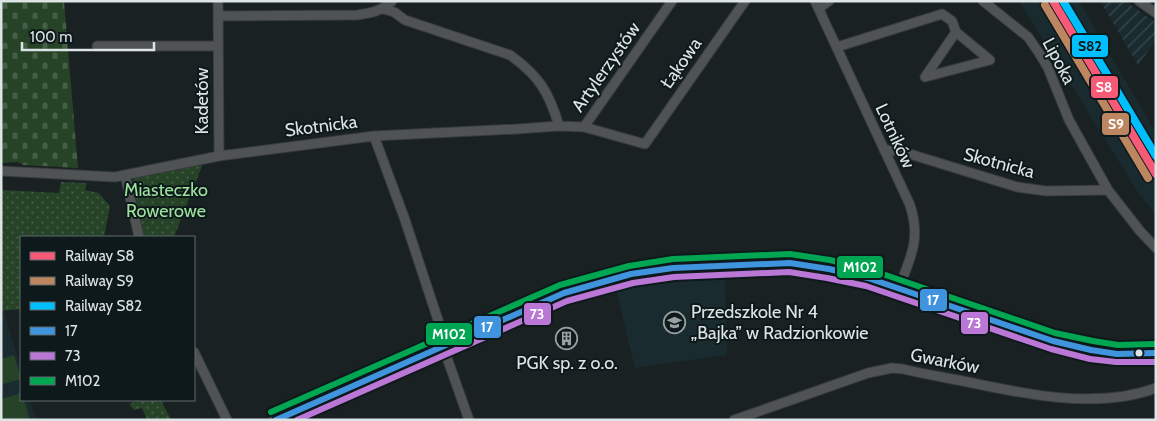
<svg xmlns="http://www.w3.org/2000/svg" width="1157" height="421" viewBox="0 0 1157 421" font-family="Cabin,sans-serif">
  <style>
    .built { fill: #192b2f }
    .industrial { fill: url(#industrial-furrows) }
    .grass { fill: url(#grass-dots) }
    .cemetery { fill: url(#cemetery-stones) }
    .pitch { fill: #264327 }
    .lines { fill: none; stroke-linecap: round; stroke-linejoin: round }
    .minor-casing { stroke: #363b3d; stroke-width: 11 }
    .tertiary-casing { stroke: #363b3d; stroke-width: 12 }
    .minor { stroke: #4f5353; stroke-width: 9 }
    .tertiary { stroke: #4f5353; stroke-width: 10 }
    .bus-1-casing { stroke: #0e191c; stroke-width: 10 }
    .bus-2-casing { stroke: #0e191c; stroke-width: 10 }
    .bus-3-casing { stroke: #0e191c; stroke-width: 10 }
    .bus-1 { stroke: #4094de; stroke-width: 6 }
    .bus-2 { stroke: #ba77d6; stroke-width: 6 }
    .bus-3 { stroke: #00a651; stroke-width: 6 }
    .rail-1-casing { stroke: #0e191c; stroke-width: 11 }
    .rail-2-casing { stroke: #0e191c; stroke-width: 11 }
    .rail-3-casing { stroke: #0e191c; stroke-width: 11 }
    .rail-1 { stroke: #f75a77; stroke-width: 8 }
    .rail-2 { stroke: #bb8660; stroke-width: 8 }
    .rail-3 { stroke: #00bfff; stroke-width: 8 }
    .bus-dot { fill: #dde4e6; stroke: #0e191c; stroke-width: 2 }
    .labels { text-anchor: middle; stroke-width: 4; stroke-linejoin: round; paint-order: stroke }
    .street-label { font-size: 18px; fill: #dde4e6; stroke: #0e191c }
    .park-label { font-size: 18px; fill: #9fe29d; stroke: #0e191c }
    .poi-label { font-size: 18px; fill: #dde4e6; stroke: #0e191c; text-anchor: start }
    .line-badge { stroke: #0e191c; stroke-width: 2 }
    .badge-label { font-size: 14px; text-anchor: middle; font-weight: bold; fill: #fff }
    .pale-badge-label { font-size: 14px; text-anchor: middle; font-weight: bold; fill: #111 }
  </style>
  <defs>
    <pattern id="industrial-furrows" width="10" height="10" patternUnits="userSpaceOnUse" patternTransform="scale(1.25)"><rect width="10" height="10" fill="#192b2f"/><path d="M-1 1l2-2M0 10L10 0M9 11l2-2" fill="none" stroke="#3a4a4d"/></pattern>
    <pattern id="grass-dots" width="8" height="8" patternUnits="userSpaceOnUse" patternTransform="scale(1.25)"><rect width="8" height="8" fill="#264327"/><path d="M2 2h.1M6 6h.1" fill="none" stroke="#455e46" stroke-width="1.8" stroke-linecap="round"/></pattern>
    <pattern id="cemetery-stones" width="16" height="16" patternUnits="userSpaceOnUse" patternTransform="scale(1.25)"><rect width="16" height="16" fill="#264327"/><path d="M2 7V4a2 2 0 0 1 4 0v3zM10 15v-3a2 2 0 0 1 4 0v3z" fill="#455e46"/></pattern>
  </defs>
  <rect width="100%" height="100%" fill="#1a2122"/>
  <path class="built" d="M1019 1H1079L1156 133V215L1139 194Z
    M725 279 727 355 635 368 616 290 673 282Z
    M1 311H4L21 370V400H30L36 420H1Z"/>
  <path class="industrial" d="M1100 1H1125L1156 23V40L1138 65Z"/>
  <path class="grass" d="M201 164 202 166 174 237H144L137 216 132 182 135 177Z
    M61 182 87 183 85 190 99 193 110 206 104 237H21V309L1 311V190L59 193Z
    M139 400H161L171 420H147L142 408 134 410 129 404Z"/>
  <path class="cemetery" d="M1 1H64L78 168 23 165 18 162 1 163Z"/>
  <path class="pitch" d="M14 355 21 379 1 385V359Z
    M21 393V400H24L30 420H1V399Z"/>
  <g class="lines">
    <defs>
      <path id="minor" d="M218 1 219 156
        M815 1 910 205C921 239 911 256 899 288
        M983 1 1028 37 1039 53 1048 68 1069 120 1108 190 1140 231 1156 248
        M1139 1 1156 13
        M819 8 829 1
        M383 9 394 12 405 20 510 55C539 76 549 92 559 126
        M218 16 357 15C371 13 382 11 392 1
        M97 46H218
        M837 47 942 14 952 21 956 32 990 60 925 77
        M925 77 956 32
        M584 127 672 1
        M374 136 404 217 439 323 446 344V355L469 420
        M884 150 900 151 1017 187 1046 191 1108 190
        M1 171 115 177 219 156 374 136 517 129 559 126 584 127 645 144 745 1
        M125 175 139 237
        M194 352 227 420
        M734 420 868 373 892 368 903 369C923 374 943 377 963 381 1023 394 1097 410 1156 388"/>
      <path id="tertiary" d="M275 420 564 293 631 274 673 268 761 263H790L829 269 868 278 1053 341C1088 350 1120 358 1156 353"/>
    </defs>
    <use href="#minor" class="minor-casing"/>
    <use href="#tertiary" class="tertiary-casing"/>
    <use href="#minor" class="minor"/>
    <use href="#tertiary" class="tertiary"/>
    <defs>
      <path id="bus-1" d="M276 420 564 293 631 274 673 268 790 263 829 269 868 278 1053 341 1091 350 1117 354 1156 353"/>
      <path id="bus-2" d="M297 420 567 301 633 283 674 277 789 272 827 278 866 286 1051 349 1090 359 1116 362H1156"/>
      <path id="bus-3" d="M271 412 560 285 629 266 673 259 790 254 830 260 871 270 1055 333 1093 341 1118 345 1155 344"/>
    </defs>
    <use href="#bus-1" class="bus-1-casing"/>
    <use href="#bus-2" class="bus-2-casing"/>
    <use href="#bus-3" class="bus-3-casing"/>
    <use href="#bus-1" class="bus-1"/>
    <use href="#bus-2" class="bus-2"/>
    <use href="#bus-3" class="bus-3"/>
    <defs>
      <path id="rail-1" d="M1053 1 1156 174"/>
      <path id="rail-2" d="M1045 5 1148 178"/>
      <path id="rail-3" d="M1063 1 1156 156"/>
    </defs>
    <use href="#rail-1" class="rail-1-casing"/>
    <use href="#rail-2" class="rail-2-casing"/>
    <use href="#rail-3" class="rail-3-casing"/>
    <use href="#rail-1" class="rail-1"/>
    <use href="#rail-2" class="rail-2"/>
    <use href="#rail-3" class="rail-3"/>
  </g>
  <defs>
    <symbol id="school-ring" viewBox="-11 -11 22 22"><circle r="9.5" fill="#0e191c" stroke="#99a0a1" stroke-width="1.5"/><path d="M0-5L7-2L0 1L-7-2ZM-4 1L0 2.5L4 1V4Q0 6-4 4Z" fill="#99a0a1"/></symbol>
    <symbol id="building-ring" viewBox="-11 -11 22 22"><circle r="9.5" fill="#0e191c" stroke="#99a0a1" stroke-width="1.5"/><path d="M-4-6H4V6H1V3H-1V6H-4ZM-2.5-4.3h1.7v1.8h-1.7ZM.8-4.3h1.7v1.8H.8ZM-2.5-1h1.7V.8h-1.7ZM.8-1h1.7V.8H.8Z" fill="#99a0a1"/></symbol>
  </defs>
  <g fill-rule="evenodd">
    <use href="#school-ring" x="662" y="310" width="25" height="25"/>
    <use href="#building-ring" x="554" y="326" width="25" height="25"/>
  </g>
  <circle class="bus-dot" cx="1139" cy="353" r="4.5"/>
  <g class="labels">
    <g class="street-label">
      <text transform="translate(1059 61) rotate(62)" y="6">Lipoka</text>
      <text transform="translate(681 63) rotate(-55)" y="6">Łąkowa</text>
      <text transform="translate(606 67) rotate(-55)" y="6">Artylerzystów</text>
      <text transform="translate(202 101) rotate(-90)" y="6">Kadetów</text>
      <text transform="translate(321 126) rotate(-7)" y="6">Skotnicka</text>
      <text transform="translate(895 136) rotate(65)" y="6">Lotników</text>
      <text transform="translate(999 163) rotate(15)" y="6">Skotnicka</text>
      <text transform="translate(945 361) rotate(11)" y="6">Gwarków</text>
    </g>
    <g class="park-label">
      <text x="166" y="196">Miasteczko<tspan x="166" dy="21">Rowerowe</tspan></text>
    </g>
    <g class="poi-label">
      <text x="691" y="318">Przedszkole Nr 4<tspan x="691" dy="21">„Bajka” w Radzionkowie</tspan></text>
      <text x="567" y="369" text-anchor="middle">PGK sp. z o.o.</text>
    </g>
  </g>
  <g class="line-badge">
    <rect x="1071" y="34" width="38" height="24" rx="5" fill="#00bfff"/>
    <rect x="1090" y="75" width="29" height="24" rx="5" fill="#f75a77"/>
    <rect x="1101" y="112" width="29" height="24" rx="5" fill="#bb8660"/>
    <rect x="836" y="255" width="48" height="24" rx="5" fill="#00a651"/>
    <rect x="919" y="288" width="29" height="24" rx="5" fill="#4094de"/>
    <rect x="523" y="302" width="29" height="24" rx="5" fill="#ba77d6"/>
    <rect x="960" y="311" width="29" height="24" rx="5" fill="#ba77d6"/>
    <rect x="473" y="315" width="29" height="24" rx="5" fill="#4094de"/>
    <rect x="425" y="322" width="48" height="24" rx="5" fill="#00a651"/>
  </g>
  <g class="badge-label">
    <text x="1104" y="92">S8</text>
    <text x="1116" y="129">S9</text>
    <text x="860" y="272">M102</text>
    <text x="933" y="305">17</text>
    <text x="537" y="319">73</text>
    <text x="974" y="328">73</text>
    <text x="487" y="332">17</text>
    <text x="449" y="339">M102</text>
  </g>
  <g class="pale-badge-label">
    <text x="1090" y="51">S82</text>
  </g>
  <rect width="1157" height="421" fill="none" stroke="#dde4e6" stroke-width="5"/>
  <rect x="20" y="236" width="175" height="165" fill="#0e191c" stroke="#616a6d"/>
  <rect x="30" y="252" width="25" height="8" fill="#f75a77" stroke="#616a6d"/>
  <text x="65" y="261" font-size="15" fill="#dde4e6">Railway S8</text>
  <rect x="30" y="277" width="25" height="8" fill="#bb8660" stroke="#616a6d"/>
  <text x="65" y="286" font-size="15" fill="#dde4e6">Railway S9</text>
  <rect x="30" y="302" width="25" height="8" fill="#00bfff" stroke="#616a6d"/>
  <text x="65" y="311" font-size="15" fill="#dde4e6">Railway S82</text>
  <rect x="30" y="327" width="25" height="8" fill="#4094de" stroke="#616a6d"/>
  <text x="65" y="336" font-size="15" fill="#dde4e6">17</text>
  <rect x="30" y="352" width="25" height="8" fill="#ba77d6" stroke="#616a6d"/>
  <text x="65" y="361" font-size="15" fill="#dde4e6">73</text>
  <rect x="30" y="377" width="25" height="8" fill="#00a651" stroke="#616a6d"/>
  <text x="65" y="386" font-size="15" fill="#dde4e6">M102</text>
  <path d="M22 42v8h132v-8" fill="none" stroke="#dde4e6" stroke-width="2.5"/>
  <text x="30" y="42" font-size="15" fill="#dde4e6" stroke="#0e191c" stroke-width="4" paint-order="stroke">100 m</text>
</svg>
